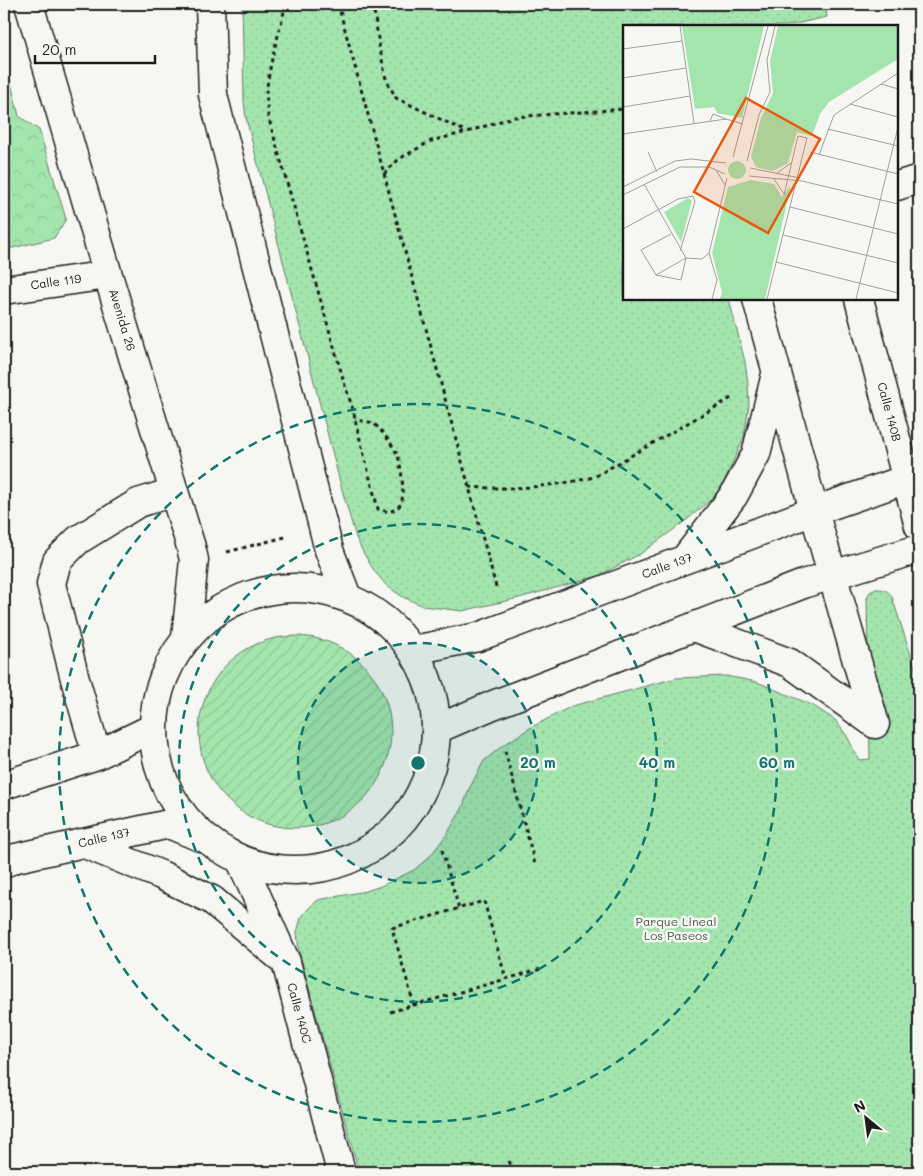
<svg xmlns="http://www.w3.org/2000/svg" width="923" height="1176" viewBox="0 0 923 1176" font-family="Mali,sans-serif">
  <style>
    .forest { fill: url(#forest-crowns); stroke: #608065 }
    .park { fill: url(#park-dots); stroke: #608065 }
    .garden { fill: url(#garden-furrows); stroke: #608065 }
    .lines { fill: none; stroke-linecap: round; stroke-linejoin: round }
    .minor-casing { stroke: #1c1c1c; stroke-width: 31 }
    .path { stroke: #1c1c1c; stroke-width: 3; stroke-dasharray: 4 4; stroke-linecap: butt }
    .minor { stroke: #f6f6f2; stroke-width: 28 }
    .ring { fill: none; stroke: #0f766e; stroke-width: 2.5; stroke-dasharray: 9 6 }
    .labels { text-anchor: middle; stroke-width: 5; stroke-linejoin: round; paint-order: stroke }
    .street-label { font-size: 12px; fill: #1c1c1c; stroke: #f6f6f2 }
    .park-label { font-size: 12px; fill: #455848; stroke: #f6f6f2 }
    .inset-road { fill: none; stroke: #9f9f9c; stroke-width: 1 }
    .view { fill: #e8590c; fill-opacity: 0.15; stroke: #e8590c; stroke-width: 2.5 }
    .inset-edge { fill: none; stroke: #1c1c1c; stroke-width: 2.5 }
    .centre { fill: #0f766e; stroke: #f6f6f2; stroke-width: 2.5 }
    .ring-label { font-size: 15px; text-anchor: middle; font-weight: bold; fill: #0f766e; stroke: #f6f6f2; stroke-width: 5; stroke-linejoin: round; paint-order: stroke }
  </style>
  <defs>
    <pattern id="forest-crowns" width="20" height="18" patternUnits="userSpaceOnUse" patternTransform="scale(1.25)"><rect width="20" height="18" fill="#a4e5ae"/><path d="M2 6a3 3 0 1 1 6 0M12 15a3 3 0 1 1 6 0" fill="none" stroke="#8dc495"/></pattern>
    <pattern id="park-dots" width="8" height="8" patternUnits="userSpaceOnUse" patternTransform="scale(1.25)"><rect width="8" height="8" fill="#a4e5ae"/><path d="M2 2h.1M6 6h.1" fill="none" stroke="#8dc495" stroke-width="1.8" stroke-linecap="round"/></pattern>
    <pattern id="garden-furrows" width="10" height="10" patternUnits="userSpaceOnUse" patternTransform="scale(1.25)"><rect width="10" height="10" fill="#a4e5ae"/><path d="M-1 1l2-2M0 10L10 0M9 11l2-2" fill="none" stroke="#8dc495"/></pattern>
  </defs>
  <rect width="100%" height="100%" fill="#f6f6f2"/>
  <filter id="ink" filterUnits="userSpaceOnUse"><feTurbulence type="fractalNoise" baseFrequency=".02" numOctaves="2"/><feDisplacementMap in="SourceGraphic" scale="10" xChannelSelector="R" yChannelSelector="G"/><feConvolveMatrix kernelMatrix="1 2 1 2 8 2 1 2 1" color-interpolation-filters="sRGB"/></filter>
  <g filter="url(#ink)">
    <path class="forest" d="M4 55 19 116 39 130 66 219 54 238 4 250Z"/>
    <path class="park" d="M242 4H825L827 17 786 26H624V299H729L745 362 748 383 749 404 744 437 734 460 721 488 708 502 688 519 640 554 598 576 519 598 462 611 423 606 403 597 387 586 375 572 364 554 356 538 341 486 246 118 244 102Z
      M876 589C884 589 888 590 892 597L919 680V1172H359L299 951 297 932 301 918 309 908 318 900 366 891 381 886 414 870 430 856 447 834 462 809 469 789 484 761 502 746 530 728 572 706 676 678 726 676 757 682 812 705 835 720 847 736 859 760 870 759 867 598 870 592Z"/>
    <path class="garden" d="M199 732a96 96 0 1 1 192 0a96 96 0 1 1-192 0Z"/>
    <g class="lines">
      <defs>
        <path id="minor" d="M29 4 108 275 191 547 194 560 186 638
          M210 4 213 95 329 550 347 597
          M897 186 919 179
          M4 290 108 275
          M757 299 814 511 875 724
          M859 299 919 526
          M685 559 734 495 756 454 776 374
          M154 729a141 141 0 1 1 282 0a141 141 0 1 1-282 0Z
          M694 627 790 663 875 724
          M414 650 478 637 814 511 907 479 919 483
          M437 729 493 705 806 583 919 549
          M97 755 75 679 51 584 57 561 78 540 138 503 174 492
          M4 785 97 755 153 728
          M82 843 161 875 212 900 280 957
          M241 861 286 962 341 1172
          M4 863 16 858 169 824 200 837"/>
      </defs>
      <use href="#minor" class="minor-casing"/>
      <path class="path" d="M286 4 271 63 266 92 268 116 344 382 354 413 355 420 378 509 389 512C394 510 399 508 401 503 405 494 401 465 398 456 394 447 381 429 374 424 369 421 360 421 355 420
        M338 4 496 587
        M373 4 379 45 386 79 396 98 467 132
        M384 174 399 159 431 141 467 132 513 117 624 109
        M469 487C513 490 550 487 594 477L733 397
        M227 552 289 536
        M505 751 535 864
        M442 850 459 909
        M414 1005 392 928 484 901 506 979
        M390 1012 541 969
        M509 1161 514 1172
        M484 1168 485 1172"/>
      <use href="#minor" class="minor"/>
    </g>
  </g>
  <circle cx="418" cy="763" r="120" fill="#0f766e" fill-opacity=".12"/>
  <g class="ring">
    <circle cx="418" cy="763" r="120"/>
    <circle cx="418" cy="763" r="239"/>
    <circle cx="418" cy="763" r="359"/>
  </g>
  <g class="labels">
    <g class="street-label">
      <text transform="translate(56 282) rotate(-8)" y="4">Calle 119</text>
      <text transform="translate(122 320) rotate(73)" y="4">Avenida 26</text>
      <text transform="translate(889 412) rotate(75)" y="4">Calle 140B</text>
      <text transform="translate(667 566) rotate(-20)" y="4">Calle 137</text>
      <text transform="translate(104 838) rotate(-13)" y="4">Calle 137</text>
      <text transform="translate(299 1013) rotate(75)" y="4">Calle 140C</text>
    </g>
    <g class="park-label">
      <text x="676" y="926">Parque Lineal<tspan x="676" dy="14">Los Paseos</tspan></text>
    </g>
  </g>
  <g transform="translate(623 25)">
    <rect width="275" height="275" fill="#f6f6f2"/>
    <path d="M59 1H141L119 93 94 88 91 82 72 84Z" fill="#a4e5ae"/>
    <path d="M155 1H275V34L206 77 197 89 189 111 174 107 165 138 150 146 133 142 128 132 138 93 150 68 147 36ZM128 155 151 159 159 172 168 160 142 274H97L99 267 89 228 105 162ZM65 173 69 176 58 217 41 187Z" fill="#a4e5ae"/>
    <path d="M105 145a9 9 0 1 1 18 0a9 9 0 1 1-18 0Z" fill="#a4e5ae"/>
    <path class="inset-road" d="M57 1 71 98M0 24 59 16M0 53 63 43M258 59 275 64M227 79 275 92M0 82 67 71M87 96 90 89 103 94M205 104 275 121M0 109 103 94 120 99M25 127 34 147M187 127 275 149M196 130 211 90 275 48M110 132 145 1M124 136 136 90 147 67 144 35 152 1M127 143 177 153M93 145 102 160M154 148 168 138M126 151 179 156 275 179M151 154 161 169M21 159 63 233M0 162 52 136 68 134 103 138M0 170 57 142H86L102 149M167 182 275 209M0 204 55 174 70 171 72 177 57 226M48 209 18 225 33 250 58 255 63 233M160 210 275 238M153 237 275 268M33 250 63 233 79 234 86 228M89 274 94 255 86 228 104 153M144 274 184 113 175 111 161 170M233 274 275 102"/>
    <path class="view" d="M123 73 197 114 145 208 71 167Z"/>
    <rect width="275" height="275" class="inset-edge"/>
  </g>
  <circle cx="418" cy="763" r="8" class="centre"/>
  <g class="ring-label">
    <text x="538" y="768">20 m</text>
    <text x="657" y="768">40 m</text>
    <text x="777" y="768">60 m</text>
  </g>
  <rect width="923" height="1176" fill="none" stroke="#f6f6f2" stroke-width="20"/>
  <rect x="10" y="10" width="903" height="1156" fill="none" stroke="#1c1c1c" stroke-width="2" filter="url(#ink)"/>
  <g transform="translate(866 1118) rotate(331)" stroke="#f6f6f2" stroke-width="4" paint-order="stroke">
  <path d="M0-4L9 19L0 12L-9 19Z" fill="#1c1c1c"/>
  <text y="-8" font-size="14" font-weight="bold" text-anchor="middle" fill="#1c1c1c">N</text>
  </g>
  <path d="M35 55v8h120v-8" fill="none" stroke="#1c1c1c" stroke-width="2.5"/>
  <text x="42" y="55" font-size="15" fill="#1c1c1c" stroke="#f6f6f2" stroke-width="4" paint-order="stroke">20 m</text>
</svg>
